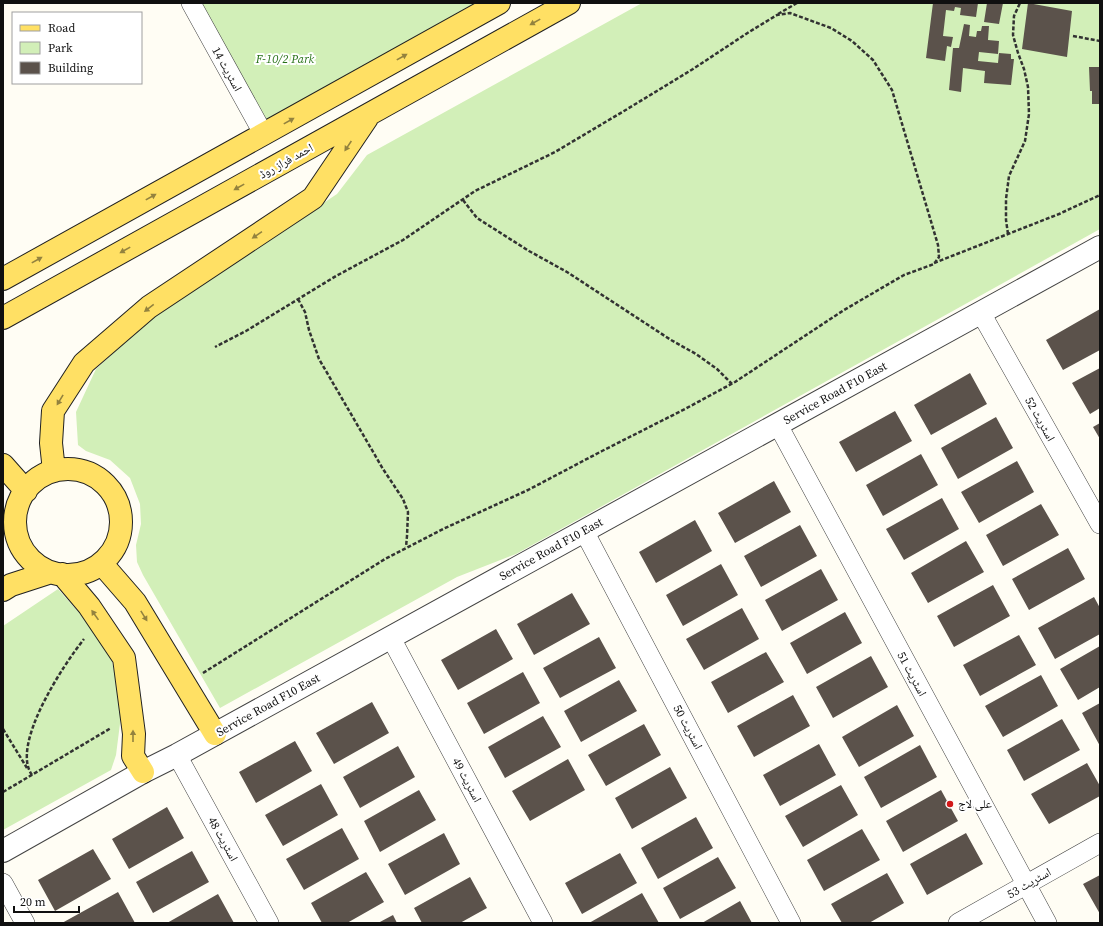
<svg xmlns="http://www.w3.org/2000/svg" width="1103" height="926" viewBox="0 0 1103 926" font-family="'Source Serif 4','Noto Naskh Arabic',serif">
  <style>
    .green { fill: #d2efb8 }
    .building { fill: #5b524b }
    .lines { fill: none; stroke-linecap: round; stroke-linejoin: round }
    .minor-casing { stroke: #434343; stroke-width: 20 }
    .tertiary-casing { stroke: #434343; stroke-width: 24 }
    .primary-casing { stroke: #212121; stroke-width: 24 }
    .path { stroke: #323232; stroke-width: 2.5; stroke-dasharray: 4 2; stroke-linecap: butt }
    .minor { stroke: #fff; stroke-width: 19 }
    .tertiary { stroke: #fff; stroke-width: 22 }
    .primary { stroke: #ffe064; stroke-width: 22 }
    .oneway { fill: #93823e }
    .poi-dot { fill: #d11819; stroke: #fff; stroke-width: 1.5 }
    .labels { text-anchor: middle; stroke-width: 4; stroke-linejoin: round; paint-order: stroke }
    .park-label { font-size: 12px; font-style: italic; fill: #277118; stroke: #fff }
    .street-label { font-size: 12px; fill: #101010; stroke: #fff }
    .poi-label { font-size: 12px; fill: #101010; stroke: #fff; text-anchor: start }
  </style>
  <rect width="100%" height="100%" fill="#fffdf4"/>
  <path class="green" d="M191 3H499L264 135Z
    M642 3H1100V229L516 554 457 577 220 708 143 575 137 562 136 545 141 524 140 504 130 478 110 460 86 451 78 445 76 412 96 369 151 318 337 194 367 155Z
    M58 589 81 615 111 657 122 708 116 755 111 770 3 830V626Z"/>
  <path class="building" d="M933 3H978L976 17 960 15 961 8 955 7 954 11 946 10 943 36 953 37 951 47 947 46 945 61 926 58Z
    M987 3H1003L999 24 984 22Z
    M1028 3 1072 11 1067 57 1022 49Z
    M964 24 970 25 969 36 976 37 977 31H981L982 26H989L988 40 999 41 998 54 979 52 978 61 998 63 999 53 1011 54V59H1014L1011 85 984 83 985 71 963 68 961 92 949 90 953 48H959Z
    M1089 67H1100V104H1092V91H1090Z
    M1100 309V350L1063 370 1046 340Z
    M1100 368V408L1090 414 1072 383Z
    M970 373 987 404 931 435 914 405Z
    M895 411 912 441 856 472 839 442Z
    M996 417 1013 448 958 479 941 448Z
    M1100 423V439L1093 427Z
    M921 454 938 485 883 516 866 485Z
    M1017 461 1034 492 979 523 961 492Z
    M774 481 791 512 735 543 718 513Z
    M942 498 959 529 904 560 886 529Z
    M1041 504 1059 535 1003 566 986 535Z
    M695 520 712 551 656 583 639 552Z
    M800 525 817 556 761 587 744 556Z
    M966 541 984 572 928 603 911 573Z
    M1068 548 1085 579 1029 610 1012 579Z
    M721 564 738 595 683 626 666 595Z
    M821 569 838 600 782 631 765 600Z
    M993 585 1010 616 954 647 937 616Z
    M572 593 590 624 534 655 517 624Z
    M1094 597 1100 608V634L1055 659 1038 628Z
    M742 608 759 639 704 670 686 639Z
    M845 612 862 643 807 674 790 643Z
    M496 629 513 659 458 690 441 660Z
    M1019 635 1036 665 980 696 963 665Z
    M599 637 616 668 560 698 543 668Z
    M1100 646V687L1078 700 1060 669Z
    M766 652 784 682 728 713 711 682Z
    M871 656 888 687 833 718 816 687Z
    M523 672 540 703 484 734 467 703Z
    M1041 675 1058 706 1003 737 985 706Z
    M619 680 637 711 581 742 564 711Z
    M793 695 810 726 754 757 737 726Z
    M372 702 389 733 334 764 316 733Z
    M1100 703V746L1082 713Z
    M897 705 914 736 859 767 842 737Z
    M543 716 561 747 505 778 488 747Z
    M1062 719 1080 750 1024 781 1007 750Z
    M644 724 661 755 606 786 588 755Z
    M295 741 312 771 256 803 239 772Z
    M819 744 836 775 780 806 763 775Z
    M920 745 937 777 881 808 864 777Z
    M398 746 415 777 360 808 343 777Z
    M568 759 585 790 530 821 512 791Z
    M1087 763 1100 786V796L1049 824 1031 794Z
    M670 767 687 798 632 829 615 798Z
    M321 784 338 815 283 846 265 815Z
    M841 785 858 815 803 847 785 816Z
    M419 790 436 820 380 852 364 821Z
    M941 790 958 821 903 852 886 821Z
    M167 807 184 838 129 869 112 839Z
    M696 817 713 848 658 879 641 848Z
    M342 828 359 859 304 890 286 859Z
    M862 829 880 860 824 891 807 860Z
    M444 833 460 864 405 895 388 864Z
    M966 833 983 864 927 895 910 864Z
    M93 849 111 879 55 911 38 880Z
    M192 851 209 882 153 913 136 882Z
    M620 853 637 883 582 914 565 883Z
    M718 857 736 888 680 919 663 888Z
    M366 872 384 902 347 923H322L311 903Z
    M887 873 904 903 869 923H842L831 904Z
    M1100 875V914L1083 884Z
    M470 877 487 908 460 923H422L414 908Z
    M118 892 135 923H62Z
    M642 893 659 923H589Z
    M218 894 234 923H167Z
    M740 901 752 923H702Z
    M393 915 397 923H378Z"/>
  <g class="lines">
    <defs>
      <path id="minor" d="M191 3 264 135
        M981 313 1100 524
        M778 425 1047 923
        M584 531 791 923
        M391 638 543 923
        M177 755 269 923
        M3 883 25 923
        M958 923 1100 843"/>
      <path id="tertiary" d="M3 851 143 772 177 755 1100 247"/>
      <path id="primary" d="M3 279 499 3
        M3 318 569 3
        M3 465 26 491
        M15 522a53 53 0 1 1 106 0a53 53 0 1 1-106 0Z
        M54 471 51 443 53 411 84 363 149 307 313 198 367 118
        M102 564 135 602 215 734
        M62 574 89 606 124 658 134 734 133 756 143 772
        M3 590 11 585 48 573"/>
    </defs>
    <use href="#minor" class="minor-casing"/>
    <use href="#tertiary" class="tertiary-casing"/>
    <use href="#primary" class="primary-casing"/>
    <path class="path" d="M778 14 797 3
      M1073 36 1100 41
      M463 200 477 218 529 251 567 272 671 340 696 354 717 369 732 384
      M1008 234 1006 220V199L1009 176 1025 141 1029 114 1028 87 1024 69 1018 53 1013 35 1014 16 1020 3
      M934 263 1059 214 1100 195
      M298 299 305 312 309 330 319 359 383 469 403 499 408 512 407 536 406 547
      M203 673 385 559 443 529 528 490 602 451 685 409 735 382 844 310 904 275 934 264 939 257 938 245 892 90 873 60 852 41 831 28 790 13 777 15 749 32 693 69 624 111 555 152 475 191 403 240 336 276 246 331 215 347
      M3 729 27 768
      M32 775C10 745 64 664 84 639
      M3 792 111 728"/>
    <use href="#minor" class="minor"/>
    <use href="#tertiary" class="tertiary"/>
    <use href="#primary" class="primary"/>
  </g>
  <defs><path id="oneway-solid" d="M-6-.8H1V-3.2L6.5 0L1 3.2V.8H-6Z"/></defs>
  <g class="oneway">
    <use href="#oneway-solid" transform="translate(535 22) rotate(151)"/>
    <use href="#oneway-solid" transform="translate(402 57) rotate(-29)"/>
    <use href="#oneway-solid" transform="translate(289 121) rotate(-29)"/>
    <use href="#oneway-solid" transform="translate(348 146) rotate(124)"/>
    <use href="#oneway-solid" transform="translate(239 187) rotate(151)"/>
    <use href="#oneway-solid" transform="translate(151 197) rotate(-29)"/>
    <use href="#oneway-solid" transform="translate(257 235) rotate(146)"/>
    <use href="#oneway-solid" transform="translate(125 250) rotate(151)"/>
    <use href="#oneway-solid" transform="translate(37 260) rotate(-29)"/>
    <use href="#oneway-solid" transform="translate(149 308) rotate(142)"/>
    <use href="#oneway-solid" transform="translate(60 400) rotate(121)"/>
    <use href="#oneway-solid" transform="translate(95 615) rotate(-125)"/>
    <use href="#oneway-solid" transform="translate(144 616) rotate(58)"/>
    <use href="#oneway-solid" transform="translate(133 736) rotate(-90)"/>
  </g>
  <circle class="poi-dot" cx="950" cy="804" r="4"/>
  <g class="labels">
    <g class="park-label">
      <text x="285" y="63">F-10/2 Park</text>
    </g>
    <g class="street-label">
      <text transform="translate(227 69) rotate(61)" y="4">اسٹریٹ 14</text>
      <text transform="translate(286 161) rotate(-29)" y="4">احمد فراز روڈ</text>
      <text transform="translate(835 393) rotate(-29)" y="4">Service Road F10 East</text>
      <text transform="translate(1040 419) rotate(61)" y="4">اسٹریٹ 52</text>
      <text transform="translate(551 549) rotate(-29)" y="4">Service Road F10 East</text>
      <text transform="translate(912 674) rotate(62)" y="4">اسٹریٹ 51</text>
      <text transform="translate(268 705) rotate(-29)" y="4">Service Road F10 East</text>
      <text transform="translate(688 727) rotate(62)" y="4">اسٹریٹ 50</text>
      <text transform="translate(467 780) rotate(62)" y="4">اسٹریٹ 49</text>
      <text transform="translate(223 839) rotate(61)" y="4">اسٹریٹ 48</text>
      <text transform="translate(1029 883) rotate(-30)" y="4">اسٹریٹ 53</text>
    </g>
    <g class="poi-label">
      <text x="958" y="808">علی لاج</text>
    </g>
  </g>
  <rect width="1103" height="926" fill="none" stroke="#101010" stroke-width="8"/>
  <rect x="12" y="12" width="130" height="72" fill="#ffffff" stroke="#9f9f9f"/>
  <rect x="20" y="25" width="20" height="6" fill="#ffe064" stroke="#9f9f9f"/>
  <text x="48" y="32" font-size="12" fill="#101010">Road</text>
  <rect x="20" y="42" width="20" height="12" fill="#d2efb8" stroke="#9f9f9f"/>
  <text x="48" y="52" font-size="12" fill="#101010">Park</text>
  <rect x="20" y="62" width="20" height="12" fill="#5b524b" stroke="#9f9f9f"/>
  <text x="48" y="72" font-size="12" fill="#101010">Building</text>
  <path d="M14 906v6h65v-6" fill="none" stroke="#101010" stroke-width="2"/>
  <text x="20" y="906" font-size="12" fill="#101010" stroke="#ffffff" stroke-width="3" paint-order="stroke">20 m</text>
</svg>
